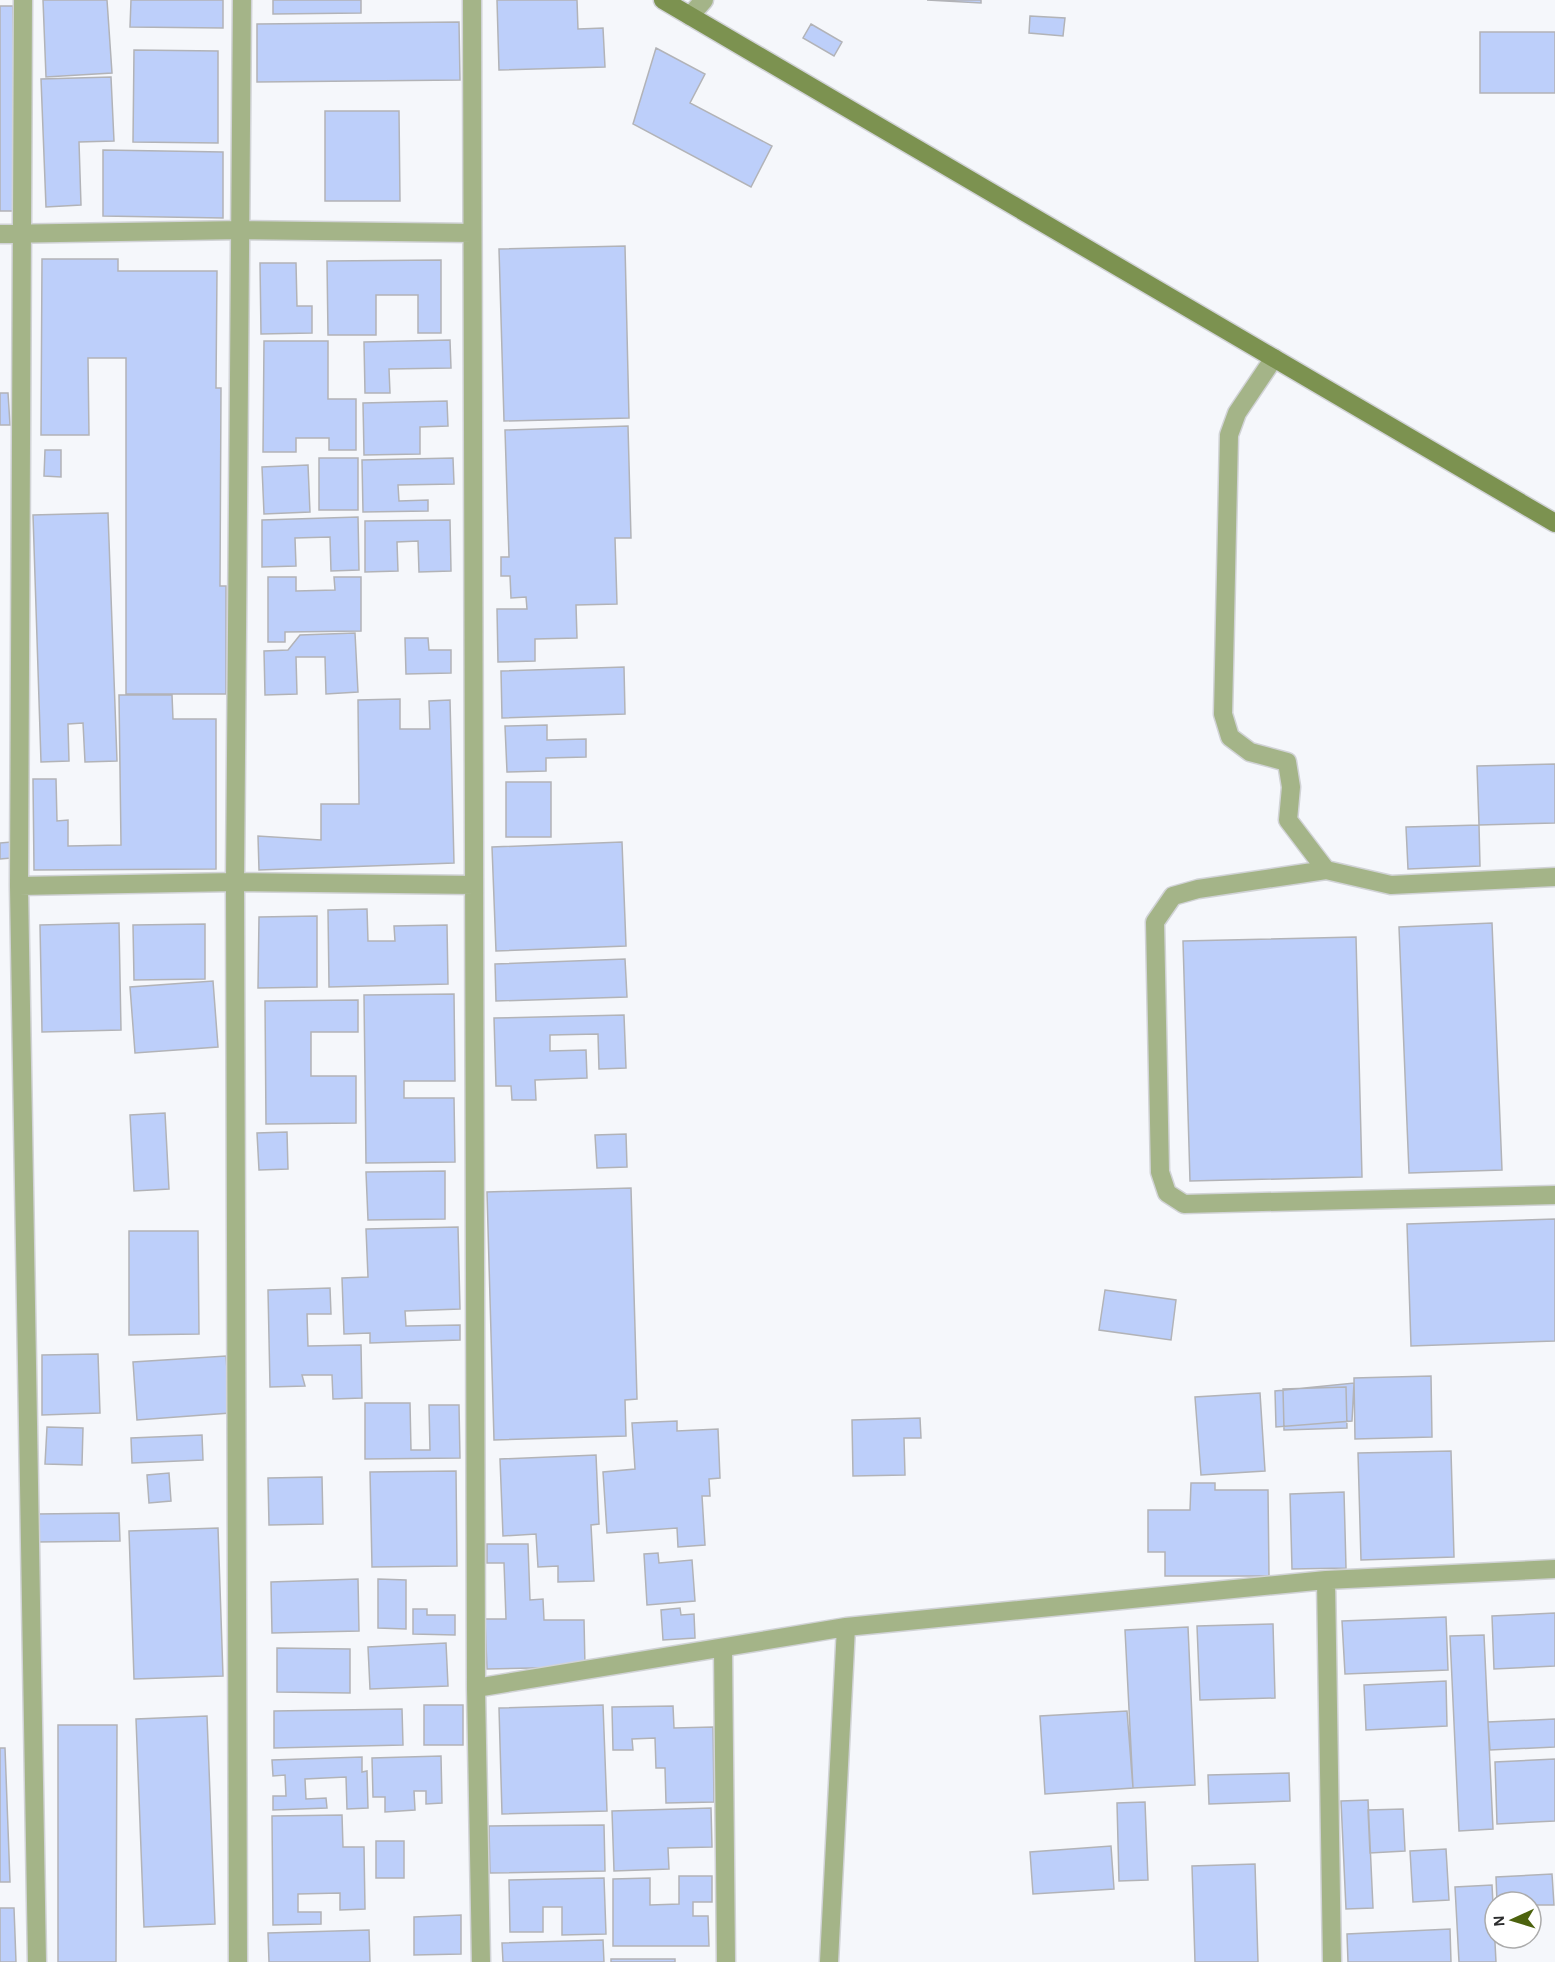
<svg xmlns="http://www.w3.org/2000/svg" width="1555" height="1962" viewBox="0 0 1555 1962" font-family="'Alegreya Sans',sans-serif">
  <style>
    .building { fill: #bdcffa; stroke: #b2b3b7; stroke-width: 1.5 }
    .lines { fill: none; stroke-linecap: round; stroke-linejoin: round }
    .street-casing { stroke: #d1d3d6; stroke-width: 21 }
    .secondary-casing { stroke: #d1d3d6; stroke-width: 21 }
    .street { stroke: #a4b488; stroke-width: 18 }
    .secondary { stroke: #7c9250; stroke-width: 18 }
  </style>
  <rect width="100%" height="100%" fill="#f5f7fb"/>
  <path class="building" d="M43 0H107L112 73 46 77Z
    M131 0H223V28L130 27Z
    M273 0H361V13L273 14Z
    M497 0H577L578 29 603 28 605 67 499 70Z
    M927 0H981V3Z
    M0 6H13L16 211H0Z
    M1030 16 1065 18 1063 36 1029 33Z
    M459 22 460 80 257 82V24Z
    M811 24 842 42 834 56 803 38Z
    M1480 32H1555V93H1480Z
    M656 48 705 74 690 103 772 146 751 187 633 124Z
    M134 50 218 51V143L133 142Z
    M111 77 114 141 79 142 81 205 46 207 41 79Z
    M325 111H399L400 201H325Z
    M103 150 223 152V218L103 216Z
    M625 246 629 418 504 421 499 249Z
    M42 259H118V271H217L216 388H221L220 586H226V694H126V358H88L89 435H41Z
    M441 260V333H418V295H376V335H328L327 261Z
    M260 263H296L297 306H312V333L261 334Z
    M450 340 451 368 389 369 390 393H365L364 342Z
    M264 341H328V399H356V450H329V438H296V452H263Z
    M0 393H8L10 425H0Z
    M447 401 448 426 420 427V454L364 455 363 403Z
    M628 426 631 538H615L617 604 576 605 577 638 535 639V661L498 662 497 609H527L526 597 511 598 510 576H501V557H509L505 430Z
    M45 450H61V477L44 476Z
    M319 458H358V510H319Z
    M453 458 454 484 398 485 399 501 428 500V511L363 512 362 460Z
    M308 465 310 512 264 514 262 467Z
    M108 513 117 761 85 762 83 723 68 724 69 761 41 762 33 515Z
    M358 517 359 570 331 571 330 537 295 538 296 566 262 567V520Z
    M450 520 451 571 419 572 418 541 397 542 398 571 365 572V521Z
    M268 577H296V591L335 590 334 577H361V631L285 632V642H268Z
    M355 633 358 692 326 694 325 657H296L297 694 265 695 264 651 288 650 300 635Z
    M405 638H428L429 650H451V673L406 674Z
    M624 667 625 714 502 718 501 671Z
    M119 695H172L173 719H216V869L34 870 33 779H56L57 821 68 820V846L121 845Z
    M400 699V729H430L429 701 450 700 454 863 259 870 258 836 321 840V804H359L358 700Z
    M547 725V740L586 739V757L546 758V771L507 772 505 726Z
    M1555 764V823L1479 825 1477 766Z
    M506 782H551V837H506Z
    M1479 825 1480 866 1408 869 1406 827Z
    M11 842V858L0 859V843Z
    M622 842 626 946 496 951 492 847Z
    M367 909 368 941H395L394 926 447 925 448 984 329 987 328 910Z
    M317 916V987L258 988 259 917Z
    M119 923 121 1030 42 1032 40 925Z
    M1492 923 1502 1170 1409 1173 1399 927Z
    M205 924V979L134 980 133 925Z
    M1356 937 1362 1177 1190 1181 1183 941Z
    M625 959 627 997 496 1001 495 964Z
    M213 981 218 1047 135 1053 130 987Z
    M454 994 455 1081H404V1098H454L455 1162 366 1163 364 995Z
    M358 1000V1032H311V1076H356V1123L266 1124 265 1001Z
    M624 1015 626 1068 599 1069 598 1034 550 1035V1051L586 1050 587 1078 535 1080 536 1100H512L511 1086H496L494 1018Z
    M165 1113 169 1189 134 1191 130 1115Z
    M287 1132 288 1169 259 1170 257 1133Z
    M626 1134 627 1167 597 1168 595 1135Z
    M445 1171V1219L368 1220 366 1172Z
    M631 1188 637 1399 625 1400 626 1436 494 1440 487 1192Z
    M1555 1219V1341L1411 1346 1407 1224Z
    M458 1227 460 1309 405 1311 406 1326 460 1325V1340L370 1343V1333L344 1334 342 1278 368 1277 366 1229Z
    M129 1231H198L199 1334 129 1335Z
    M330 1288 331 1314H307L308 1346 361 1345 362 1398 333 1399 332 1375H302L305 1386 270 1387 268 1290Z
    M1105 1290 1176 1300 1171 1340 1099 1330Z
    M98 1354 100 1413 42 1415V1355Z
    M226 1356 230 1413 137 1420 133 1362Z
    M1431 1376 1432 1437 1355 1439 1354 1378Z
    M1354 1383 1352 1421 1276 1427 1275 1391Z
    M1346 1387 1347 1428 1284 1430 1283 1389Z
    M1260 1393 1265 1471 1201 1475 1195 1397Z
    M365 1403H410L411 1450H430L429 1405H459L460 1458 365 1459Z
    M920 1418 921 1438H904L905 1475 853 1476 852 1420Z
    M677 1421V1431L718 1429 720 1478 709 1479 710 1496H702L705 1545 678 1547 677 1528 607 1533 603 1472 635 1469 632 1423Z
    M47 1427 83 1428 82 1465 45 1464Z
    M202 1435 203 1460 132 1463 131 1438Z
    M1451 1451 1454 1557 1361 1560 1358 1453Z
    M596 1455 599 1524 591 1525 594 1581 558 1582V1566L538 1567 536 1534 503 1536 500 1459Z
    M456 1471 457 1566 372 1567 370 1472Z
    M169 1473 171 1501 149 1503 147 1475Z
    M322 1477 323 1524 269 1525 268 1478Z
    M1191 1483H1215V1490H1268L1269 1576H1165V1552H1148V1510H1190Z
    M1344 1492 1346 1568 1292 1569 1290 1494Z
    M119 1513 120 1541 37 1542 36 1514Z
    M218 1528 223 1676 134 1679 129 1531Z
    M487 1544H528L530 1600 543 1599 544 1620H584L585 1667 487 1669 485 1619H506L504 1563H487Z
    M658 1553 659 1563 692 1560 695 1601 647 1605 644 1554Z
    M358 1579 359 1631 272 1633 271 1582Z
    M378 1579 406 1580V1629L378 1628Z
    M680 1608 681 1615 694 1614 695 1638 663 1640 661 1610Z
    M413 1609H427V1615H455V1635L413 1634Z
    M1555 1613V1666L1494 1669 1492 1616Z
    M1446 1617 1448 1670 1345 1674 1342 1621Z
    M1273 1624 1275 1698 1200 1700 1197 1626Z
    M1188 1627 1195 1785 1133 1788 1125 1630Z
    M1484 1635 1493 1829 1459 1831 1450 1636Z
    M446 1643 448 1686 370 1689 368 1647Z
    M277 1648 350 1649V1693L277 1692Z
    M1446 1681 1447 1726 1366 1730 1364 1685Z
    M424 1705H463V1745H424Z
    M603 1705 607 1811 502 1814 499 1708Z
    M673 1706 674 1728 713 1727 714 1802 666 1803 665 1768H656L655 1738 632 1739 633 1750H613L612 1707Z
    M402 1709 403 1745 274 1748V1711Z
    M1127 1711 1133 1788 1045 1794 1040 1716Z
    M207 1716 215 1924 144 1927 136 1719Z
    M1555 1719V1747L1490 1750 1488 1722Z
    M58 1725H117L116 1962H58Z
    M0 1748H5L10 1882H0Z
    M441 1756 442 1803 426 1804V1791H414L415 1810 385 1812V1797H373L372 1758Z
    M362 1757V1772L367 1771 368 1808 347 1809 346 1777 305 1779 306 1799 326 1798 327 1808 273 1810V1796H286L285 1775 273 1776 272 1760Z
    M1555 1759V1821L1497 1824 1495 1762Z
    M1289 1773 1290 1801 1209 1804 1208 1775Z
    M1368 1800 1373 1908 1346 1909 1341 1801Z
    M1145 1802 1148 1880 1119 1881 1117 1803Z
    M711 1808 712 1847 668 1848 669 1869 614 1871 612 1811Z
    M1403 1809 1405 1851 1370 1853 1368 1810Z
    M342 1815 343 1847H364L365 1909 340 1910V1893L298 1894V1912H321V1924L273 1925 272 1816Z
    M604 1825 605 1871 490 1873 489 1826Z
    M376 1841H404V1878H376Z
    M1111 1846 1114 1889 1033 1894 1030 1852Z
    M1446 1849 1449 1900 1413 1902 1410 1851Z
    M1255 1864 1258 1962H1195L1192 1866Z
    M1552 1874 1554 1905H1531V1902H1497L1496 1877Z
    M679 1876H712V1902H693V1916H708L709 1946H613V1879L650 1878V1905L679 1904Z
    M604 1878 606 1934 562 1935V1907H543V1932H510L509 1880Z
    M1492 1885 1496 1962H1459L1455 1887Z
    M0 1908H14L16 1962H0Z
    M461 1915V1954L414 1955V1917Z
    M1450 1929 1451 1962H1348L1347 1934Z
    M369 1930 370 1962H269L268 1933Z
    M603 1940 604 1962H503L502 1943Z
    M611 1959H675V1962H611Z"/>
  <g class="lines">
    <defs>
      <path id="street" d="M23 0 19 886 37 1962
        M472 0 476 1688 481 1962
        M690 16 704 0
        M0 234 241 230 472 233
        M1274 358 1237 413 1229 435 1223 714 1230 737 1250 752 1287 762 1291 787 1288 820 1326 870
        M1555 877 1391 885 1326 870 1198 889 1173 896 1155 922 1160 1172 1167 1193 1184 1204 1555 1195
        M19 886 235 882 474 885
        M1326 1580 1332 1962
        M723 1648 726 1962
        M476 1688 846 1627 1326 1580 1555 1569
        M238 1962 235 882 242 0
        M829 1962 846 1627"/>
      <path id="secondary" d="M663 0 1555 523"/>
    </defs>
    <use href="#street" class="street-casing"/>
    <use href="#secondary" class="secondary-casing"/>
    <use href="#street" class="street"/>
    <use href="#secondary" class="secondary"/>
  </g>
  <g transform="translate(1513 1920) rotate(266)"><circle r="28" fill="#ffffff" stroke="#ababab" stroke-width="1.5"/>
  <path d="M0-4.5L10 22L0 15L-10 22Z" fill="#4c620e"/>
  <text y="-9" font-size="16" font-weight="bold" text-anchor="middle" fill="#2c2d2e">N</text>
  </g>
</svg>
